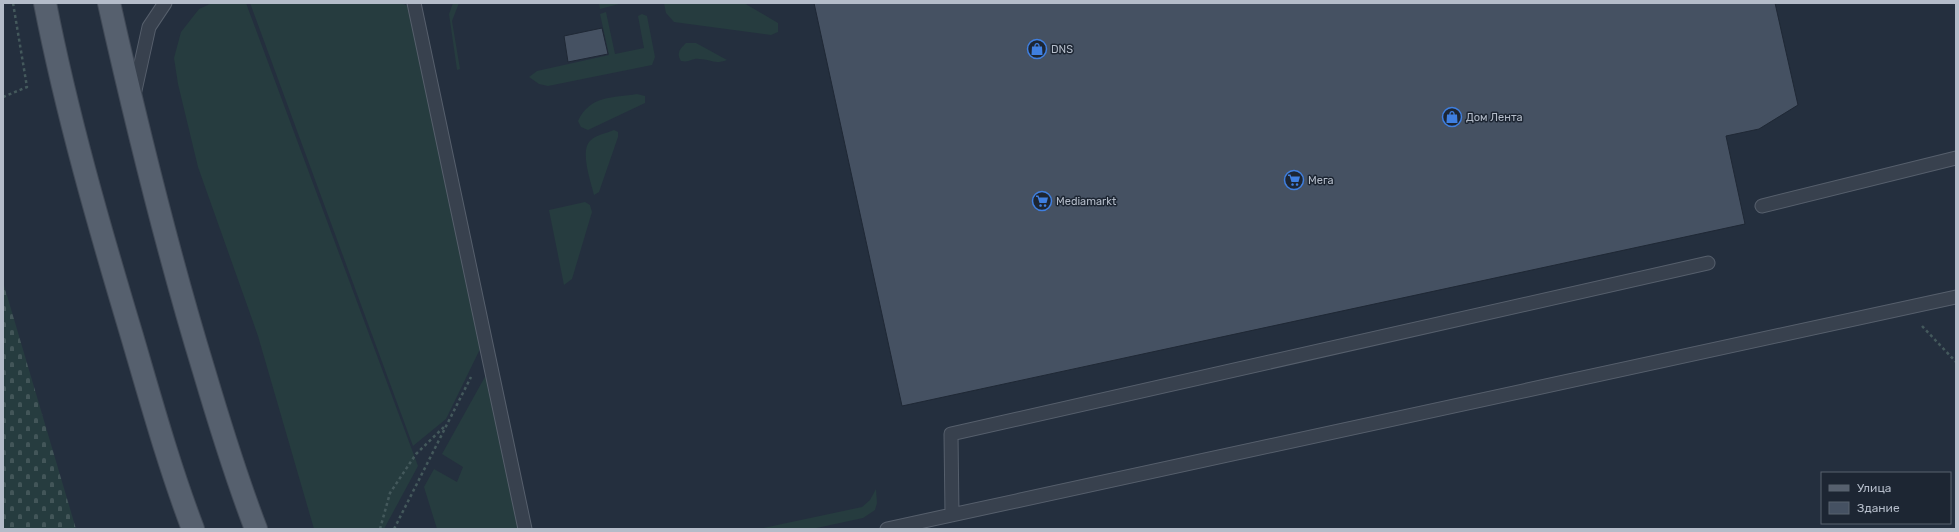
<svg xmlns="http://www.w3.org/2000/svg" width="1959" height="532" viewBox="0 0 1959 532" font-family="Rubik,sans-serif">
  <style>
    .grass { fill: #263c3f }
    .cemetery { fill: url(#cemetery-stones) }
    .building { fill: #455162; stroke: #1f2835 }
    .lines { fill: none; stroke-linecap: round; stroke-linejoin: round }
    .lane-casing { stroke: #565f6c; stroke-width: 15 }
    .primary-casing { stroke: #414a57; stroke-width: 24 }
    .path { stroke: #44595c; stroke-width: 2.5; stroke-dasharray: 3 3; stroke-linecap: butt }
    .lane { stroke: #38414e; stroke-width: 13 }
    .primary { stroke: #56606e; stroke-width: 22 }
    .labels { text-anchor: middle; stroke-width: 3; stroke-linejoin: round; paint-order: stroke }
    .poi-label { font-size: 11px; fill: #b4bcc9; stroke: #1d2633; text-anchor: start }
  </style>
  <defs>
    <pattern id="cemetery-stones" width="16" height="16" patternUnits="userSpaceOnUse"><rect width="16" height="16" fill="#263c3f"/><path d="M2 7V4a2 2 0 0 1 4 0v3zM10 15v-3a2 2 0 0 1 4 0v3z" fill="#435659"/></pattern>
  </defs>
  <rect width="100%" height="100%" fill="#242f3e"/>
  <path class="grass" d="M212 3H246L418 466 384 529H314L258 336 198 167 178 84 174 58 181 32 199 9Z
    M250 3H401L408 6 480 349 446 419 413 446Z
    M453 3H459L452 21 460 69 457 70 449 14Z
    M599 3H623L600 9Z
    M664 3H744L778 23V32L771 35 674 22 666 13Z
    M606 12 615 54 644 48 638 16 642 14 647 16 655 57 652 65 548 86 539 84 529 77 537 71 609 55 600 14Z
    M686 43H696L727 60C713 65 712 59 699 59 692 58 690 63 681 61 676 53 680 49 686 43Z
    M637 94 645 96V103L588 130 581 127 578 121C590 95 613 98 637 94Z
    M614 130 618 132V137L599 192 594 195C591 182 579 150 591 140 596 135 607 133 614 130Z
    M585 202 590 205 592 212 572 279 564 285 549 210Z
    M486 375 518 529H437L424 487 434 469 457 482 463 467 442 454Z
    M876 489 877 503 875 510 863 518 812 529H759L862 507 870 500Z"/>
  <path class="cemetery" d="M3 282 76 529H3Z"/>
  <path class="building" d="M814 3H1775L1798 105 1759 129 1726 136 1745 224 902 406Z
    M602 28 608 54 568 62 564 36Z"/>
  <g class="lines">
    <defs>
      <path id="lane" d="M414 3 525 529
        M134 95 149 27 165 3
        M1762 206 1956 158
        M952 515 951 434 1708 263
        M887 529 1956 297"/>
      <path id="primary" d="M45 3C67 115 99 226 132 336 151 401 169 466 193 529
        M109 3C137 127 167 250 204 371 220 425 236 477 256 529"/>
    </defs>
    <use href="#lane" class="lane-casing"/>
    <use href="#primary" class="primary-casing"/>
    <path class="path" d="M3 97 27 87 13 3
      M1922 326 1956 362
      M380 529 390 493 416 454 446 425
      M394 529 471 377"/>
    <use href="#lane" class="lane"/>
    <use href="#primary" class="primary"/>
  </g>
  <defs>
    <symbol id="shop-ring" viewBox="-11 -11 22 22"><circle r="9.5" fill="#1d2633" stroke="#3f7fe0" stroke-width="1.5"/><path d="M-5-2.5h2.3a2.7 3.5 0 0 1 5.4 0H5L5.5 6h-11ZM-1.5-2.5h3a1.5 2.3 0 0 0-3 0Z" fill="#3f7fe0"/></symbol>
    <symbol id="supermarket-ring" viewBox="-11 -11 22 22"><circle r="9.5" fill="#1d2633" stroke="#3f7fe0" stroke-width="1.5"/><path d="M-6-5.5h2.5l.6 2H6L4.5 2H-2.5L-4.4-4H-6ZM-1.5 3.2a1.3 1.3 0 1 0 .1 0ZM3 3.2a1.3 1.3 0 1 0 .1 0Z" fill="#3f7fe0"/></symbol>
  </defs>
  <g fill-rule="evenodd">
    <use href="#shop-ring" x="1026" y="38" width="22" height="22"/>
    <use href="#shop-ring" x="1441" y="106" width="22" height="22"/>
    <use href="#supermarket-ring" x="1283" y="169" width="22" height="22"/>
    <use href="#supermarket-ring" x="1031" y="190" width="22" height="22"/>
  </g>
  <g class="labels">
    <g class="poi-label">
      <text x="1051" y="53">DNS</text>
      <text x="1466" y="121">Дом Лента</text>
      <text x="1308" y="184">Мега</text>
      <text x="1056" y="205">Mediamarkt</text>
    </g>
  </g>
  <rect width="1959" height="532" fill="none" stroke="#b4bcc9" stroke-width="8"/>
  <rect x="1821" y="472" width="130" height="52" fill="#1d2633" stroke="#59626f"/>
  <rect x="1829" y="485" width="20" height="6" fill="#56606e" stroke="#59626f"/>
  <text x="1857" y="492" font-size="12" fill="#b4bcc9">Улица</text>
  <rect x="1829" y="502" width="20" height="12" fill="#455162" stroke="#59626f"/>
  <text x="1857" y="512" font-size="12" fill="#b4bcc9">Здание</text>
</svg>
